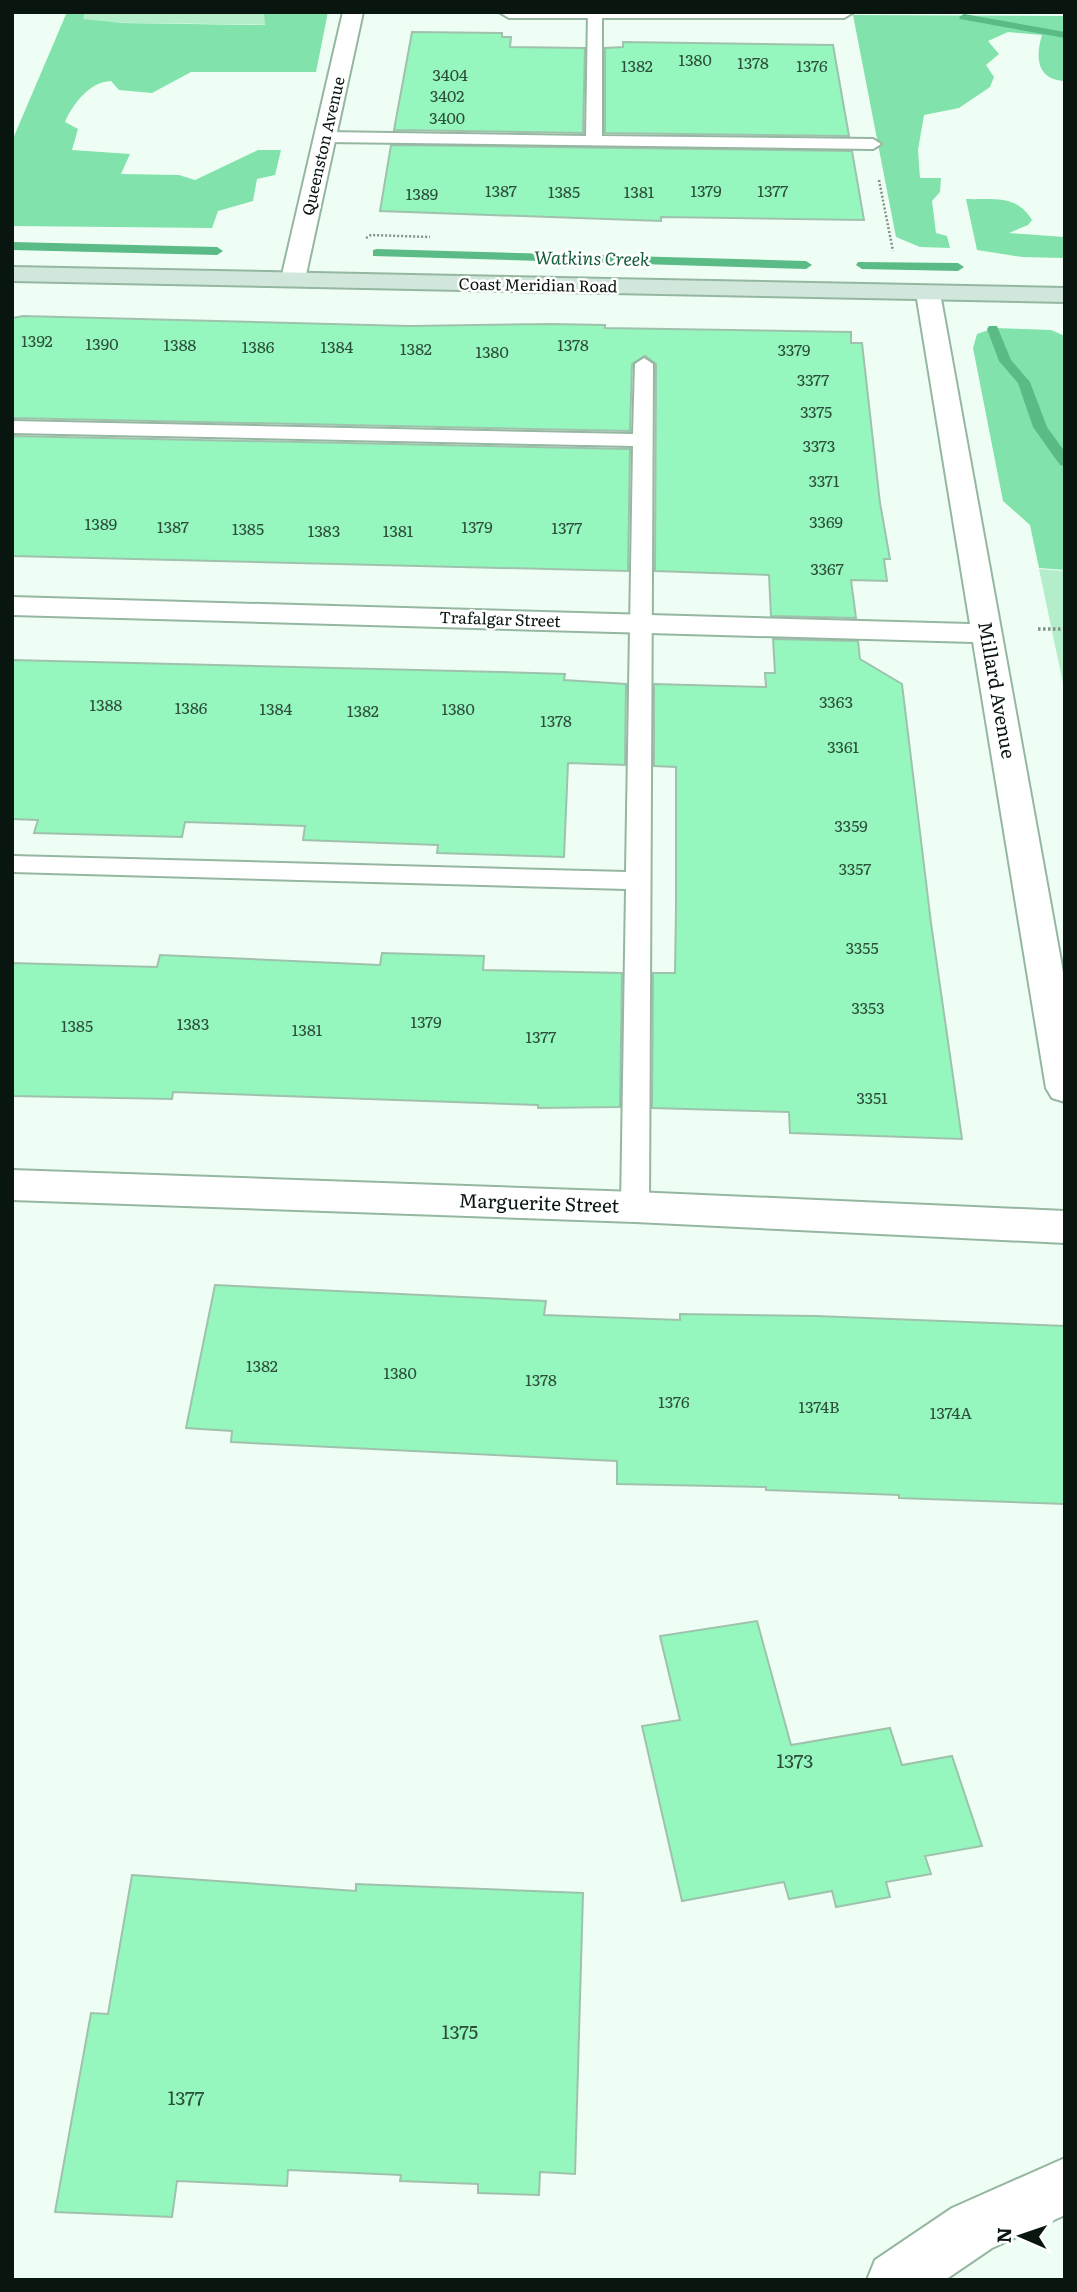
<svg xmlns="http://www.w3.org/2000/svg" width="1077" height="2292" viewBox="0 0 1077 2292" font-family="Literata,serif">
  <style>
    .green { fill: #b3edc9 }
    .forest { fill: #81e2ab }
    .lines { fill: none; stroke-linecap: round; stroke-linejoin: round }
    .stream { fill: #5abb86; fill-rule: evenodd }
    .building { fill: #95f6be; stroke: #9fc2ac; stroke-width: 2 }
    .service-casing { stroke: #95b7a1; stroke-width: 4 }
    .minor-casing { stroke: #95b7a1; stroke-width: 4 }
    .secondary-casing { stroke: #95b7a1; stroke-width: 4 }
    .path-far1 { stroke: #839188; stroke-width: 2.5; stroke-dasharray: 2 2; stroke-linecap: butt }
    .path { stroke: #839188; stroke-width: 3.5; stroke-dasharray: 2.5 2.5; stroke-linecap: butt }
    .service { fill: #fff; fill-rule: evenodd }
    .minor { fill: #fff; fill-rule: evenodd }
    .secondary { fill: #d1e7db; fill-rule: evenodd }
    .labels { text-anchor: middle; stroke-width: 5; stroke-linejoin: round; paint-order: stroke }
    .number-label { font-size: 16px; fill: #2c4e3b }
    .far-street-label { font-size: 16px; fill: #09160f; stroke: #fff }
    .far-water-label { font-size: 18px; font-style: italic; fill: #165f3c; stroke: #fff }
    .street-label { font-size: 19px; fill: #09160f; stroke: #fff }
    .near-number-label { font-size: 19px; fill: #2c4e3b }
  </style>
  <rect width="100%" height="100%" fill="#effef4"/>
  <path class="green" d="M67 12H300L297 25 63 22Z
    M1039 569 1065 571V693Z"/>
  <path class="forest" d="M67 12H85L83 19 121 23 265 25 264 12H328L316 72H191L152 93 119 90 111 81C89 82 73 104 65 122L78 129 72 150 130 154 121 174 179 175 195 180 258 150H281L275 175 257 179 253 201 218 211 212 228 12 226V141Z
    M853 15 1065 16V81C1037 80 1035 58 1042 35L1008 32 988 41 999 54 986 65 994 77 990 87 959 108 924 115 918 150 920 178H941L940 192 932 201 936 233 947 236 950 248 920 247 896 237Z
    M966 199C992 200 1017 194 1032 220L1028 225 1009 233 1065 237V258L1022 257 977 250Z
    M994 328 1051 330 1065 336V570L1039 568 1030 525 1003 501 973 348 977 334Z"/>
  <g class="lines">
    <path class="stream" d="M964 14 1065 32V38L960 19 959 17Z
      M12 242 217 247 223 251 217 255 12 250Z
      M377 249 806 261 812 265 806 269 373 256V250Z
      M858 262 958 263 964 267 958 271 862 269 856 265Z
      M989 326H997L1011 360 1030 382 1047 427 1065 452V466L1060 465 1033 427 1018 383 999 361 987 329Z"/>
  </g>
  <path class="building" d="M412 32 502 33V37H511L510 47 585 48 583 133 394 130Z
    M623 42 833 45 849 136 605 133V48L623 47Z
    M391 145 852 151 864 220 661 217V221L380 211Z
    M23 316 409 326 552 324 605 325V328L851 332V343H862L880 503 890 559H884L887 581 851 580 856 618 771 616 769 575 655 571 656 364 645 356 632 364 630 431 12 418V318Z
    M12 436 630 449 628 571 12 556Z
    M773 639 858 641 860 659 902 684 931 923 962 1139 790 1133 789 1112 652 1108 653 973H675L676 907V767L654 766V684L766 687 765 673H775Z
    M12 660 500 672 565 674 564 680 626 684 625 765 568 763 564 857 437 853 438 845 303 840 305 826 185 822 182 837 34 833 38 820 12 819Z
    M382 953 484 956 483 970 622 973 620 1107 538 1108V1105L173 1092 172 1099 12 1096V963L157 967 160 955 380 965Z
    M215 1285 546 1301 544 1315 680 1320V1314L816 1316 1065 1326V1504L899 1498V1495L766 1490V1487L617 1484V1461L231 1442 232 1431 186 1428Z
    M757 1621 791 1745 890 1728 902 1765 952 1756 982 1846 925 1856 931 1874 886 1882 890 1897 836 1907 832 1891 789 1899 784 1882 682 1901 642 1726 680 1720 660 1636Z
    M132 1875 356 1891V1884L583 1893 575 2174 540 2172 539 2195 478 2193V2184L400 2181 401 2175 288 2170 287 2186 177 2181 172 2217 55 2212 91 2013 108 2014Z"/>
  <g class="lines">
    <defs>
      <path id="service" d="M588 12H602V136L873 139 881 144 873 149 326 142 318 137 326 132 586 136Z
        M644 358 653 364 649 1207 645 1215 635 1218 625 1215 621 1207 626 889 12 872V856L626 872 633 446 12 433V421L633 434 635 364Z"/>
      <path id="minor" d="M343 12H363L305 279 302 284H284L281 279Z
        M499 12H854L844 18H509Z
        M928 286 937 288 940 293 1065 983V1102L1052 1098 1046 1088 973 642 12 615V597L970 624 916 293 919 288Z
        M12 1170 635 1192 1065 1211V1243L635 1222 12 1200Z
        M1065 2158V2215L992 2248 945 2280H867L875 2260 952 2208Z"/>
      <path id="secondary" d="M12 267 1065 288V302L12 281Z"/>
    </defs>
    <use href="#service" class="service-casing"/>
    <use href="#minor" class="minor-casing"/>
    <use href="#secondary" class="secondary-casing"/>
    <path class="path-far1" d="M152 12H198
      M879 180 893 251
      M366 238 371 235 430 237"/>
    <path class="path" d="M1038 629H1065"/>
    <use href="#service" class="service"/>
    <use href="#minor" class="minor"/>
    <use href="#secondary" class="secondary"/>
  </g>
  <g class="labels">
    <g class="number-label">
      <text x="695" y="66">1380</text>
      <text x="753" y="69">1378</text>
      <text x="637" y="72">1382</text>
      <text x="812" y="72">1376</text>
      <text x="450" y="81">3404</text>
      <text x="447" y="102">3402</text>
      <text x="447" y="124">3400</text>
      <text x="501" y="197">1387</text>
      <text x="706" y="197">1379</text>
      <text x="773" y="197">1377</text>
      <text x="564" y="198">1385</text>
      <text x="639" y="198">1381</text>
      <text x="422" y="200">1389</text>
      <text x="37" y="347">1392</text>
      <text x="102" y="350">1390</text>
      <text x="180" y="351">1388</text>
      <text x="573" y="351">1378</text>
      <text x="258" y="353">1386</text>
      <text x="337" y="353">1384</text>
      <text x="416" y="355">1382</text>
      <text x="794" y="356">3379</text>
      <text x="492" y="358">1380</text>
      <text x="813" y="386">3377</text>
      <text x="816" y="418">3375</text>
      <text x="819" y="452">3373</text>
      <text x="824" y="487">3371</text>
      <text x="826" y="528">3369</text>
      <text x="101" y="530">1389</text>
      <text x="173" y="533">1387</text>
      <text x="477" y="533">1379</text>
      <text x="567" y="534">1377</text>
      <text x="248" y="535">1385</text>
      <text x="324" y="537">1383</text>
      <text x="398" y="537">1381</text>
      <text x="827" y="575">3367</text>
      <text x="836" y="708">3363</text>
      <text x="106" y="711">1388</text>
      <text x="191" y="714">1386</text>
      <text x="276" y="715">1384</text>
      <text x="458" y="715">1380</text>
      <text x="363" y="717">1382</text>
      <text x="556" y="727">1378</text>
      <text x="843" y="753">3361</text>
      <text x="851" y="832">3359</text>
      <text x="855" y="875">3357</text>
      <text x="862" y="954">3355</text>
      <text x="868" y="1014">3353</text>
      <text x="426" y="1028">1379</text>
      <text x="193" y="1030">1383</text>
      <text x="77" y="1032">1385</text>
      <text x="307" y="1036">1381</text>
      <text x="541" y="1043">1377</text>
      <text x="872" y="1104">3351</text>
      <text x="262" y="1372">1382</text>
      <text x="400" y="1379">1380</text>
      <text x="541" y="1386">1378</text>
      <text x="674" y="1408">1376</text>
      <text x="819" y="1413">1374B</text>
      <text x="951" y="1419">1374A</text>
    </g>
    <g class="far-street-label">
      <text transform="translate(323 146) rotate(-77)" y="6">Queenston Avenue</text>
      <text transform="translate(538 285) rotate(1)" y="6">Coast Meridian Road</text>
      <text transform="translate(500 619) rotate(2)" y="6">Trafalgar Street</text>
    </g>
    <g class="far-water-label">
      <text transform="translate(592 259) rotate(1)" y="6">Watkins Creek</text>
    </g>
    <g class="street-label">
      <text transform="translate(997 690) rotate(80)" y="7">Millard Avenue</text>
      <text transform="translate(539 1203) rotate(2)" y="7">Marguerite Street</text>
    </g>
    <g class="near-number-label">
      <text x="795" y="1768">1373</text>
      <text x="460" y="2039">1375</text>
      <text x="186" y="2105">1377</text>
    </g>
  </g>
  <rect width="1077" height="2292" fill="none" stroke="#09160f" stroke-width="28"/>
  <g transform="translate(1021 2236) rotate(272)" stroke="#ffffff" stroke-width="5" paint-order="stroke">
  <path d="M0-5L12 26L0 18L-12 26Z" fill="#09160f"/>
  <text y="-10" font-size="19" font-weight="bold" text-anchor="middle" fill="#09160f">N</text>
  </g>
</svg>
